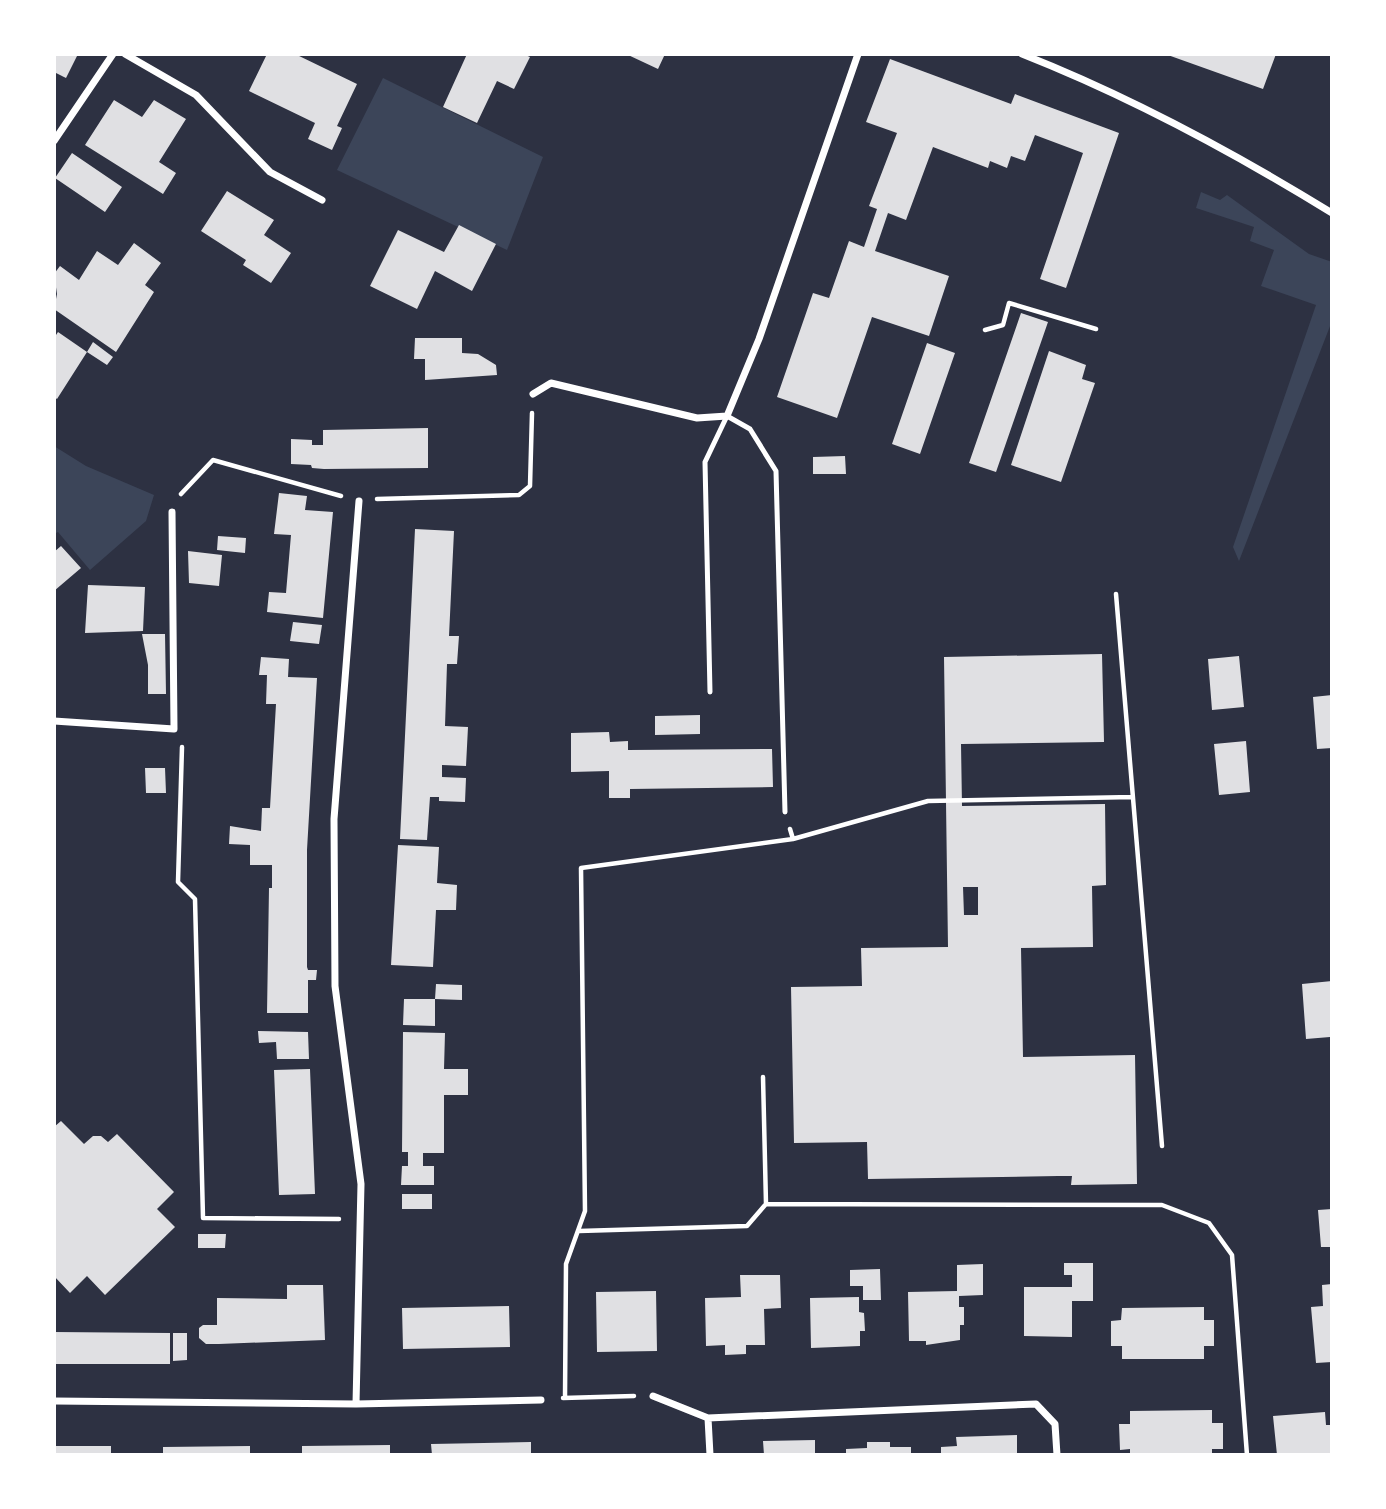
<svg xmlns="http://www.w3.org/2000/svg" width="1386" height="1509" viewBox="0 0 1386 1509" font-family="'IBM Plex Serif',serif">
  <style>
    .green { fill: #3c4559 }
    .building { fill: #e0e0e3; fill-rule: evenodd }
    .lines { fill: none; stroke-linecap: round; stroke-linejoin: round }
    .path { stroke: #fff; stroke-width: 4.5 }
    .service { stroke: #fff; stroke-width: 5 }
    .minor { stroke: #fff; stroke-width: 7 }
  </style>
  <rect width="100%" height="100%" fill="#2d3142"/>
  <path class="green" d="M383 78 543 157 507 250 337 170Z
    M1201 192 1220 200 1227 195 1309 254 1332 262V321L1239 561 1233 547 1316 305 1261 286 1274 250 1250 241 1254 227 1196 208Z
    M54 446 86 466 154 495 146 521 90 570 58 532 54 534Z"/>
  <path class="building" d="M54 54H78L66 78 54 72Z
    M267 54H295L357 84 337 126 342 128 332 150 308 139 315 123 249 91Z
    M467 54H523L530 57 514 89 497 81 477 123 443 107Z
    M626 54H665L658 69Z
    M1165 54H1276L1263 89Z
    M890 59 1011 104 1015 94 1119 133 1066 288 1040 279 1083 153 1035 135 1025 161 1011 156 1007 168 990 161 988 168 933 147 906 220 888 213 875 251 949 276 929 336 872 317 837 418 777 397 813 293 829 298 849 241 864 247 877 209 869 206 897 133 866 122Z
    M114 100 142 117 154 100 186 119 159 162 176 173 163 194 85 145Z
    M72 153 122 187 105 212 55 178Z
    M227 191 274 220 264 235 291 253 271 283 243 265 246 260 201 231Z
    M459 225 496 244 472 291 435 271 417 309 370 286 398 230 444 252Z
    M134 243 161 263 145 285 154 292 116 352 54 309 57 294 54 274 60 266 79 280 97 251 118 265Z
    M1021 313 1048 322 996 472 969 463Z
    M58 332 87 352 93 342 113 357 107 365 87 352 57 399 54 397V338Z
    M415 338H462V353L478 354 496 365 497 375 425 380V359H414Z
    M927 343 955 353 920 454 892 444Z
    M1049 351 1086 365 1082 379 1095 383 1061 482 1011 465Z
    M428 428V468L324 469 312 468 311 465 291 464V439L312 440V445H323V430Z
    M845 456 846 474H813V457Z
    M279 493 307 496 305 510 333 512 323 618 267 612 269 592 286 593 291 535 274 534Z
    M415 529 454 531 449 636H459L457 664H447L445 726 468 727 466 766 442 765V777L466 778 465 802 439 801V797H430L427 840 400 839Z
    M218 536 246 538 245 553 217 550Z
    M61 546 81 568 54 591V552Z
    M188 551 222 555 219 586 189 583Z
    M88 585 145 587 143 631 85 633Z
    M293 622 322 625 319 644 290 641Z
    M142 634H165L166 694H148V665Z
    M1102 654 1104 742 961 744 962 806 1105 804 1106 885 1092 886 1093 947 1021 948 1023 1057 1135 1055 1137 1184 1071 1185 1072 1176H1058L868 1179 867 1142 794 1143 791 987 862 986 861 948 948 947 944 657ZM963 887H978V915H964Z
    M1239 656 1244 707 1212 710 1208 659Z
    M261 657 289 659 288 677 317 678 307 850V967L308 970H317L316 980H308V1013H267L269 888H272V865H250V845L229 844 230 826 261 831 262 808H270L276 704H266L267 675H259Z
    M1332 695V748L1317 749 1313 697Z
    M700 715V734L655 735V716Z
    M609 732 610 742 628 741V750L772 749 773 787 630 789V798H609V771L571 772V733Z
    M1246 741 1250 792 1219 795 1214 744Z
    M145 768H165L166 793H146Z
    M398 845 439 847 437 883 457 885 456 910H436L433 967 391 965Z
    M1332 981 1330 1037 1306 1039 1302 984Z
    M436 984 462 985V1000L435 999Z
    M404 999H435V1026L403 1025Z
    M258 1031 308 1032 309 1059H277L276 1042 259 1043Z
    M403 1032 445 1033 444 1069H468V1095H444V1153H423V1166H434V1185H401L402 1166H408V1152H402Z
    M310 1069 315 1194 279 1195 274 1070Z
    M61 1121 84 1144 93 1136H101L108 1142 117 1134 174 1192 157 1209 175 1227 105 1295 87 1276 70 1293 54 1276V1127Z
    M402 1194H432V1209H402Z
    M1332 1209V1247H1321L1318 1210Z
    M198 1234H226L225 1248H198Z
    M1064 1263H1093V1301H1072V1337L1024 1336V1287H1072V1275H1064Z
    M983 1264V1295L959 1296V1307H964V1325H960V1340L926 1345V1341H909L908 1292 957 1291V1265Z
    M880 1269 881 1300H863V1286H850V1270Z
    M740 1275H780L781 1308 764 1309 765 1345H746V1354L725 1355V1345L706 1346 705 1298 741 1297Z
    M1332 1284V1362L1316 1363 1311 1307 1323 1306 1322 1285Z
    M287 1285H323L325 1340 219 1344H206L199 1338V1328L203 1325H217V1298L287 1299Z
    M656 1291 657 1351 597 1352 596 1292Z
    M859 1297V1312L864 1313 865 1331H860V1346L811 1348 810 1298Z
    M509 1306 510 1347 403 1349 402 1308Z
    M1204 1307V1320H1214V1346H1204V1359H1122V1346H1111V1321L1121 1320 1122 1308Z
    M54 1332 170 1333V1364H54Z
    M173 1333H187V1360L173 1361Z
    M1212 1410V1423H1223V1449H1212V1455H1130V1449L1120 1450 1119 1424H1130V1411Z
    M1325 1412 1326 1425H1332V1455H1277L1273 1416Z
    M1017 1435V1455H941V1447L957 1446 956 1437Z
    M815 1440V1455H764L763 1441Z
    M531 1442V1455H432L431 1444Z
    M867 1442H890V1447H911V1455H846V1449L867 1448Z
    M390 1445V1455H302V1446Z
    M54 1446H111V1455H54Z
    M250 1446V1455H163V1447Z"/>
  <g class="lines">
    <path class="path" d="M985 330 1003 325 1009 303 1096 329
      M181 494 213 460 341 496
      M377 499 519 495 530 486 532 413
      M1116 594 1162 1146
      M182 747 178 882 195 899 203 1218 339 1219
      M793 839 928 801 1133 797
      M763 1077 766 1204
      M579 1231 747 1226 766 1204 1162 1205 1209 1223 1232 1255 1247 1455
      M563 1398 634 1396
      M565 1398 566 1264 585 1211 581 868 793 839 790 829"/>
    <path class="service" d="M710 692 705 462 727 416 750 429 776 471 785 812"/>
    <path class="minor" d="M125 54 196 95 270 172 322 200
      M1022 54C1131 97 1233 152 1332 213
      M54 141 113 54
      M533 394 551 383 697 418 727 416 759 339 858 54
      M54 721 174 729 172 512
      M653 1396 708 1418
      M54 1401 356 1404 541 1400
      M356 1404 361 1184 335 986 334 819 359 501
      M710 1455 708 1418 1036 1404 1055 1424 1057 1455"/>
  </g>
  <rect width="1386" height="1509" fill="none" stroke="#ffffff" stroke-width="112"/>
</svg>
